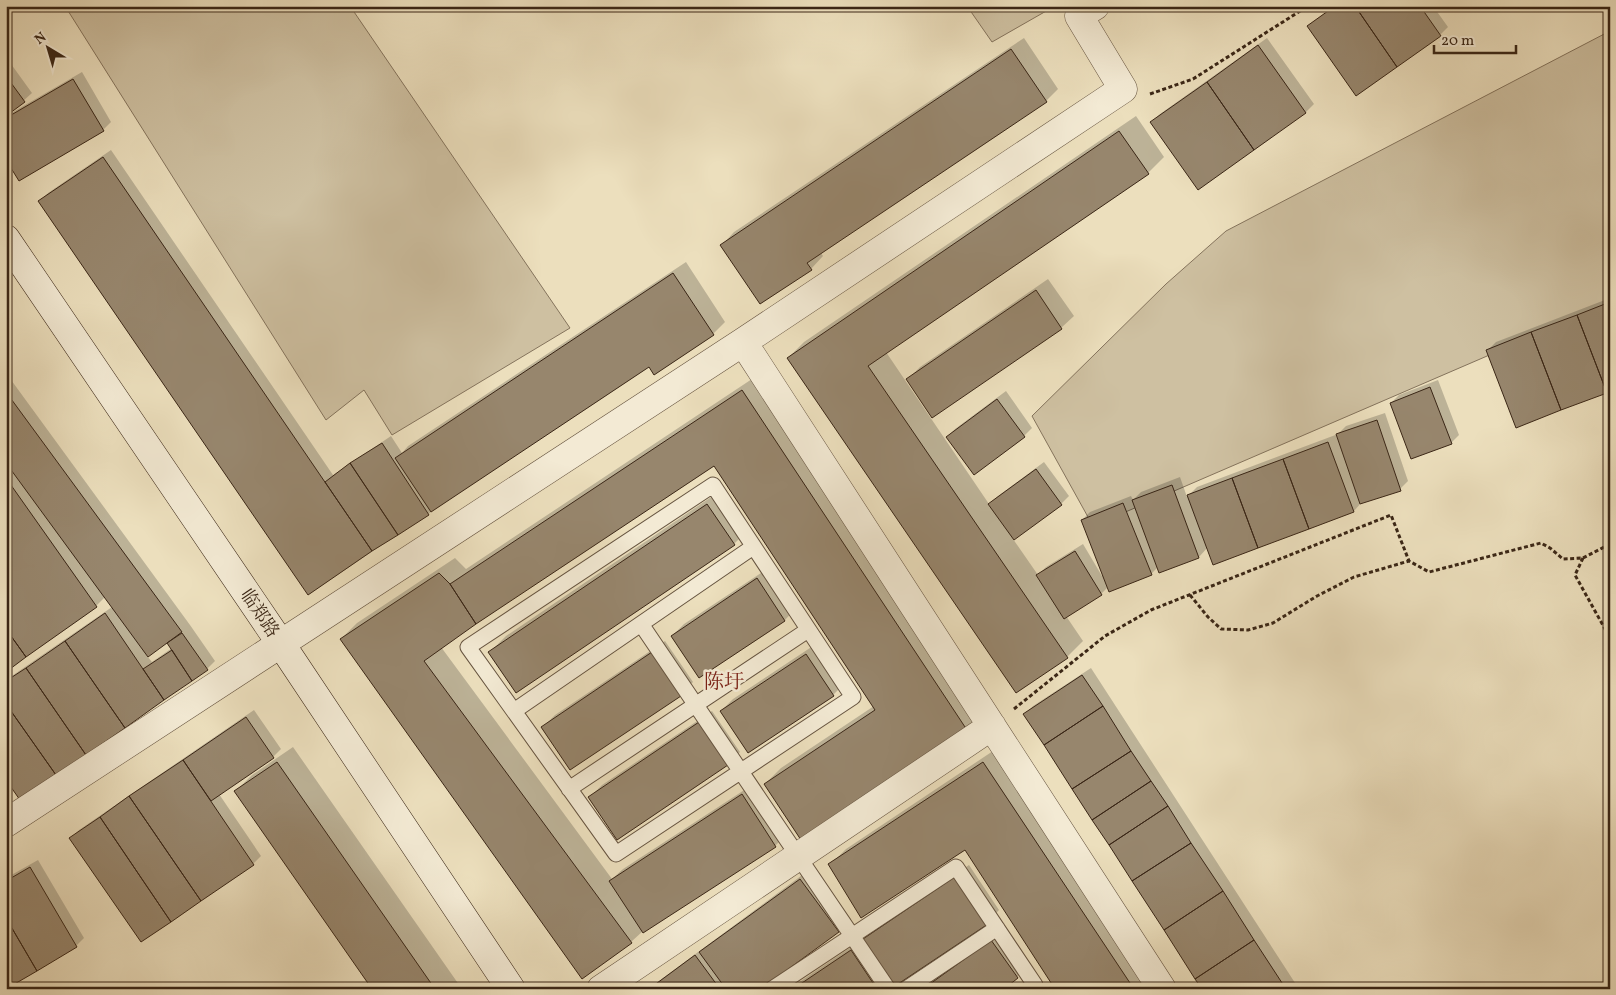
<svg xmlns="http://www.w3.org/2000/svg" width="1616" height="995" viewBox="0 0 1616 995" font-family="Vollkorn,'Noto Serif SC',serif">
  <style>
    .green { fill: #cec0a1; stroke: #84735c }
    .shadow { fill: #0003; fill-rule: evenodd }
    .building { fill: #97866d; stroke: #3a2616 }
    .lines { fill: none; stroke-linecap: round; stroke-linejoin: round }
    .service-casing { stroke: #665440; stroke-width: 17 }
    .minor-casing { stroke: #665440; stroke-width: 29 }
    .secondary-casing { stroke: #3a2616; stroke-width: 29 }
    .path { stroke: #3a2616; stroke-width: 3; stroke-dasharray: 4 2.5; stroke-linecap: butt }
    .service { stroke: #f3ead4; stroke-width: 15 }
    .minor { stroke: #f3ead4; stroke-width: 28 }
    .secondary { stroke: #f3ead4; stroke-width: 28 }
    .labels { text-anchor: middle; stroke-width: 5; stroke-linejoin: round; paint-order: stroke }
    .street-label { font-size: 18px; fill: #3a2616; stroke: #f3ead4 }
    .quarter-label { font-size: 20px; fill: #7a1f14; stroke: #f3ead4 }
  </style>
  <rect width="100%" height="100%" fill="#ecdfbd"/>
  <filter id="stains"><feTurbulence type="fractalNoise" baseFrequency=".004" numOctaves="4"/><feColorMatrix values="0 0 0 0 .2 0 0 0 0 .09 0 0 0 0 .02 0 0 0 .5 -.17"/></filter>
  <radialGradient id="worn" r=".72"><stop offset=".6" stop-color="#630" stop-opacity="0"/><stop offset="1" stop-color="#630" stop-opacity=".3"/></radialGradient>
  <path class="green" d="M65 6H350L570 328 392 435 364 390 326 420Z
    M967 6H1055L992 42Z
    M1610 31V303L1093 526 1032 416 1166 284 1226 231Z"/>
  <path class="shadow" d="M1333 6H1433L1448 27 1440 35 1309 26Z
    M1024 38 1058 89 1046 101 821 253 823 256 811 269 722 245 734 232Z
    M1267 38 1314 104 1306 112 1198 188 1152 122 1160 114Z
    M6 57 32 93 12 111 13 112 82 72 111 122 103 130 6 158Z
    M1136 116 1164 157 1148 173 886 352 989 504 998 496 1044 462 1069 496 1061 504 1013 539 1038 575 1046 567 1083 544 1102 576 1104 575 1082 520 1090 512 1131 496 1133 500 1141 492 1180 477 1187 497 1197 487 1338 434 1346 426 1385 413 1408 481 1400 489 1362 502 1354 511 1214 563 1208 547 1199 557 1158 567 1151 574 1108 587 1101 594 1066 616 1083 641 1067 657 788 358 804 342Z
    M111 150 333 475 391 436 402 453 408 446 686 262 725 322 713 334 655 373 650 365 309 594 40 201 48 193Z
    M1048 279 1074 316 1061 328 933 416 908 379 920 367Z
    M1610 298V390L1488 350 1496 342Z
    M6 373 190 625 215 661 207 669 20 798 6 778V680L112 607 105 597 96 606 6 670ZM167 641 172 648 152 662 147 656Z
    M758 375 982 714 966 729 765 784 781 768 874 706 714 465 441 647 612 879 623 869 755 783 787 834 775 846 643 931 631 942 341 639 357 623 455 558 466 569Z
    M1438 380 1459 435 1451 443 1391 403 1399 395Z
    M1006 391 1032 428 1024 436 974 473 947 437 955 429Z
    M723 489 750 528 734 544 490 652 506 636Z
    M770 567 797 607 785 620 699 677 672 636 684 624Z
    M665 641 693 682 680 695 543 727 555 715Z
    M819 642 846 682 833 695 748 752 721 711 733 699Z
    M1091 668 1299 989H1204L1025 714 1033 706Z
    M254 710 281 749 273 757 219 794 261 856 253 864 71 838 79 830Z
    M712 711 740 752 728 764 590 797 602 785Z
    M293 747 462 989H374L236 791 252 775Z
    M999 747 1160 989H1056L965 848 830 865 846 849Z
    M38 860 84 938 76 946 6 987V878Z
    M969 865 999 910 987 923 888 989H789L863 939 864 940 877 927Z
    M813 867 851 919 838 931 759 989H648Z
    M1003 929 1029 965 1017 977 1002 989H921Z"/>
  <path class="building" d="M1335 6H1355L1397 67 1356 96 1307 26Z
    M1355 6H1420L1441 36 1397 67Z
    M1258 45 1306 113 1254 150 1207 82Z
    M1011 49 1047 102 807 263 812 270 760 304 720 245Z
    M6 76 25 102 6 116Z
    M73 79 104 131 19 181 6 160V118Z
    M1207 82 1254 150 1198 190 1150 122Z
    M1119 131 1149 174 868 366 1068 658 1016 693 787 358Z
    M103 157 372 551 308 595 38 201Z
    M673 273 714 335 654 375 649 367 431 512 395 458Z
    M1036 290 1062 329 932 418 906 379Z
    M1610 302V391L1607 393 1577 315Z
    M1577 315 1607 393 1561 410 1531 332Z
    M1531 332 1561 410 1516 428 1486 350Z
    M1430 387 1452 444 1411 459 1390 403Z
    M742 390 967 730 801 840 764 784 875 710 714 466 476 624 450 584Z
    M6 392 182 632 148 657 6 463Z
    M997 399 1025 437 974 475 946 437Z
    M1377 420 1401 491 1360 504 1336 434Z
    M1328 442 1354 512 1309 529 1283 459Z
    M382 443 429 515 398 535 350 463Z
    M1283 459 1309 529 1258 548 1232 478Z
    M350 463 398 535 372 551 325 482Z
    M1036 469 1062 505 1014 540 988 504Z
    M6 478 97 607 26 657 6 629Z
    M1232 478 1258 548 1213 565 1187 495Z
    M1172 485 1199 558 1159 573 1132 500Z
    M1123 503 1152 575 1109 592 1081 520Z
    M707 504 735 545 516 693 488 652Z
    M1075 551 1102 595 1064 619 1036 575Z
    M439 573 450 584 476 624 424 661 632 943 582 979 340 639Z
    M757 578 785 621 699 678 671 636Z
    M105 613 164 700 125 728 65 641Z
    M6 629 26 657 6 672Z
    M182 633 208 670 192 681 167 643Z
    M65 641 125 728 86 755 26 668Z
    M172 650 192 681 164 700 143 669Z
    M652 652 681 696 570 770 541 727Z
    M806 654 834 696 748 753 720 711Z
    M26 668 86 755 56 775 6 704V681Z
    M1082 675 1103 706 1044 745 1023 714Z
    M6 704 56 775 20 800 6 780Z
    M1103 706 1131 751 1072 789 1044 745Z
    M246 717 274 758 211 801 183 760Z
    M699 722 728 765 617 840 588 797Z
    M1131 751 1151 781 1092 820 1072 789Z
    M183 760 254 865 201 901 129 796Z
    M277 762 435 989H372L234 791Z
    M983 762 1134 989H1055L965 850 861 918 828 864Z
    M1151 781 1168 806 1109 845 1092 820Z
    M742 794 776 847 643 933 609 881Z
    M129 796 201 901 171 922 100 817Z
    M1168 806 1191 843 1132 881 1109 845Z
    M100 817 171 922 141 942 69 838Z
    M1191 843 1223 891 1164 930 1132 881Z
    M30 867 77 947 37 971 6 918V881Z
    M956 876 988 924 895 986 863 939Z
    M800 879 839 932 761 989H726L699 952Z
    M1223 891 1254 940 1195 979 1164 930Z
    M6 918 37 971 6 989Z
    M991 940 1018 978 1004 989H923Z
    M1254 940 1286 989H1202L1195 979Z
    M851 950 877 989H793Z
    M695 955 720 989H649Z"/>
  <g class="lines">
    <defs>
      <path id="service" d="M713 485 853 697 616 854 468 647Z
        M641 624 888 989
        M514 711 753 547
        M569 789 808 630
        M772 989 956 867 1035 985 1029 989
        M906 989 997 928"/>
      <path id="minor" d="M743 342 1162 989
        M6 823 743 342 1123 89 1079 16 1095 6
        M601 989 992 726"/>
      <path id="secondary" d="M6 239 281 644 511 989"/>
    </defs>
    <use href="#service" class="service-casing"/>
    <use href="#minor" class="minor-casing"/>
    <use href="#secondary" class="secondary-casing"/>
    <path class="path" d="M1150 94 1193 79 1308 6
      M1583 558 1575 575 1610 638
      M1190 595 1208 617 1221 629 1248 630 1273 623 1317 596 1354 577 1409 561
      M1014 709 1105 636 1151 610 1391 515 1409 561 1429 572 1541 543 1550 548 1563 559 1583 558 1610 544"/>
    <use href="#service" class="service"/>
    <use href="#minor" class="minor"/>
    <use href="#secondary" class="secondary"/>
  </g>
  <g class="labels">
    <g class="street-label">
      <text transform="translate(260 613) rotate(56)" y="6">临郑路</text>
    </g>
    <g class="quarter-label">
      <text x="724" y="688">陈圩</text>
    </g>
  </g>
  <rect width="1616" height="995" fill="none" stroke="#ecdfbd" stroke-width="25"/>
  <rect x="8" y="8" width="1601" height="980" fill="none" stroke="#3a2616" stroke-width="2.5"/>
  <rect x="12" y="12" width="1591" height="970" fill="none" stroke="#3a2616"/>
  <g transform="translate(48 48) rotate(322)" stroke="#f3ead4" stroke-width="4" paint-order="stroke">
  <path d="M0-4L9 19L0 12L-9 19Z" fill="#3a2616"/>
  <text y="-8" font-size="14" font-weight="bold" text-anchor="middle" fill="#3a2616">N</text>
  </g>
  <path d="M1434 45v8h82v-8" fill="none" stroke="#3a2616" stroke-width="2.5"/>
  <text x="1441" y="45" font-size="15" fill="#3a2616" stroke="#f3ead4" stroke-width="4" paint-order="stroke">20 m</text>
  <rect width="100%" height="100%" filter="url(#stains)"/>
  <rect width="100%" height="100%" fill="url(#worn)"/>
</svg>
